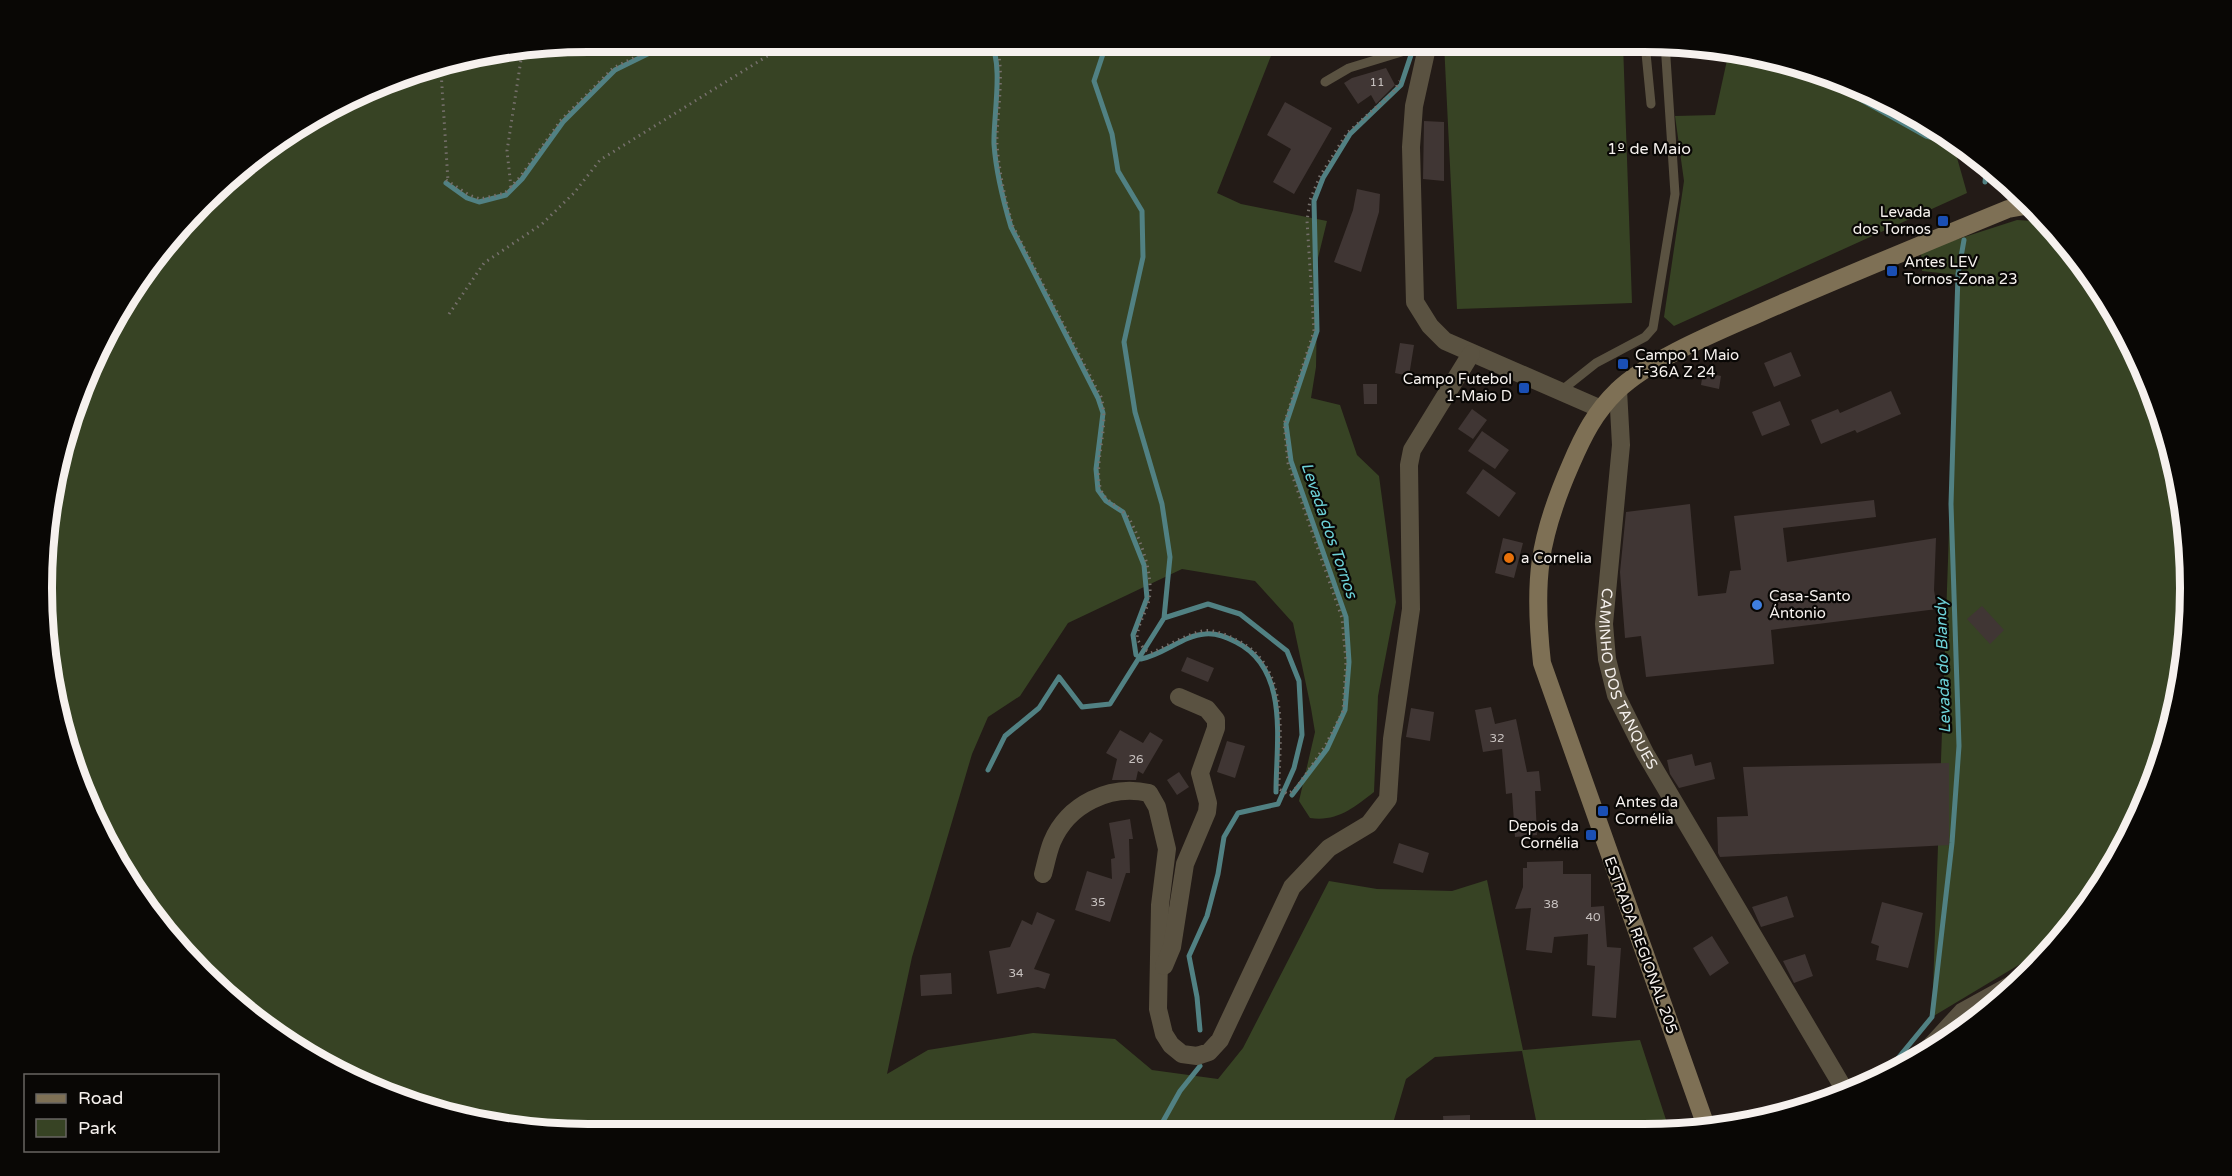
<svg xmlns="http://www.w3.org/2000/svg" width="2232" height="1176" viewBox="0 0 2232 1176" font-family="'Varela Round',sans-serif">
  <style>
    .green { fill: #374324 }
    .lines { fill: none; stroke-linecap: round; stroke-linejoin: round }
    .stream { stroke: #518183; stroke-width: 5 }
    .building { fill: #403634 }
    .path { stroke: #76706c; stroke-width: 3; stroke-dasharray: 1.5 4.5; stroke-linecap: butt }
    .lane { stroke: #5a5241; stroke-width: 9 }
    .street { stroke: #5a5241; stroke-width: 18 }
    .secondary { stroke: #7e7055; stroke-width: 18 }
    .transit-dot { fill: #1a4fb4; stroke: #090705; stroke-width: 2 }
    .food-dot { fill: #e8710a; stroke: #090705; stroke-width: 2 }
    .shop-dot { fill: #3f7fe0; stroke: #090705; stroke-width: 2 }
    .labels { text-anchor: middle; stroke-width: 4.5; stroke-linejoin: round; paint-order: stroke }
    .number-label { font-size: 12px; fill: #c8c2c0 }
    .poi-label { font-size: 15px; fill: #f6f1ee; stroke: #090705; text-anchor: start }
    .street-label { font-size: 15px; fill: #f6f1ee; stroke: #090705 }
    .neighbourhood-label { font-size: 16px; fill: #f6f1ee; stroke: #090705 }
    .water-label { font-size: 16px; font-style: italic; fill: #6dd1d7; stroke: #090705 }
    .rim { fill: none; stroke: #f6f1ee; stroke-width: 8 }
  </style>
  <rect width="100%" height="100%" fill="#231b17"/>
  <path class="green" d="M588 42 1276 43 1217 193 1241 204 1327 221 1318 258 1316 367 1311 398 1340 405 1357 455 1379 476 1396 602 1378 696 1374 792C1353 808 1337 822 1310 818L1299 801 1315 732 1311 708 1293 623 1255 581 1182 569 1068 623 1020 696 988 717 972 754 912 957 887 1074 928 1050 1033 1033 1115 1039 1152 1070 1218 1079 1243 1048 1329 881 1377 889 1452 891 1487 880 1523 1050 1640 1040 1669 1129 1538 1130 1522 1051 1435 1057 1406 1079 1391 1130 553 1133 447 1115 346 1078 256 1021 178 948 84 797 43 624 61 447 134 285 255 155 412 71Z
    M1444 43H1623L1632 303 1457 309Z
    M1729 51 1786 61 1886 98 1952 140 1967 193 1674 326 1664 317 1684 181 1675 116 1715 115Z
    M2017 220 2048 222 2055 228 2117 315 2161 413 2185 517 2189 624 2171 730 2134 830 2060 940 1932 1017 1958 275 1922 271 1921 251Z"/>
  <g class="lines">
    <path class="stream" d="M990 42C1004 62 993 119 994 144 996 173 1003 200 1011 227L1098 398 1103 413 1096 469 1098 490 1106 501 1123 512 1144 565 1147 598 1133 635 1136 655
      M1801 66 1926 136 1937 139 1944 135
      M1985 182 1987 165
      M446 183 467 198 479 202 506 195 522 179 563 122 615 70 672 42
      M1164 618 1208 604 1240 614 1287 651 1299 681 1302 735 1294 768 1278 804 1238 813 1224 837 1218 874 1207 916 1189 956 1197 997 1200 1030
      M1141 659C1163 655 1184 635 1205 634 1217 633 1226 637 1236 642 1290 669 1276 742 1276 792
      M988 770 1005 736 1039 708 1059 677 1082 707 1110 704 1164 618 1170 557 1162 504 1135 412 1124 342 1143 257 1142 211 1118 171 1112 134 1094 81 1106 45 1110 43
      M1292 795 1327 749 1345 710 1349 662 1346 617 1291 461 1286 424 1317 331 1314 201 1323 178 1350 134 1401 85 1415 43
      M1885 1074 1932 1017 1952 843 1959 746 1951 504 1958 274 1964 240
      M1161 1125 1180 1091 1200 1066"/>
  </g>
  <path class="building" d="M1386 68 1395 85 1376 104 1371 95 1358 104 1344 83 1352 78Z
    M1285 102 1332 128 1294 194 1273 182 1291 149 1267 135Z
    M1424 121 1444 122V181L1423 179Z
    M1357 189 1380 194 1379 212 1361 272 1334 262 1353 210Z
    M1400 343 1414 345 1409 376 1395 373Z
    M1791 352 1801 376 1774 387 1764 363Z
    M1703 372 1721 376 1719 389 1701 385Z
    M1363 384H1377V404H1364Z
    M1891 391 1901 414 1857 433 1855 430 1821 444 1811 420 1838 409 1840 413Z
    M1780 401 1790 425 1762 436 1752 412Z
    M1472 409 1487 420 1473 439 1458 429Z
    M1482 431 1509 450 1495 469 1468 451Z
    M1483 469 1516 493 1499 517 1466 493Z
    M1874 500 1876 517 1783 528 1787 562 1936 538 1934 590 1937 609 1771 630 1774 664 1646 677 1641 636 1625 638 1620 572 1626 512 1690 504 1698 596 1726 593 1730 571 1741 570 1734 516Z
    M1503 538 1523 543 1514 578 1495 573Z
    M1982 606 2004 630 1990 644 1967 619Z
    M1187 657 1214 668 1208 682 1181 671Z
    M1491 707 1495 724 1516 719 1527 772 1539 771 1541 791H1535L1537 835 1515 837 1512 793 1506 794 1502 749 1483 752 1475 710Z
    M1411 708 1434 712 1430 741 1406 737Z
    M1120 730 1143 743 1150 732 1163 740 1143 774 1138 771 1136 780H1112L1117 759 1106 753Z
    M1227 741 1245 746 1235 778 1217 772Z
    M1692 754 1695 766 1711 762 1715 779 1679 788 1670 774 1667 760Z
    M1949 763V845L1720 857 1718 853 1717 817 1748 816 1743 767Z
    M1179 772 1189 787 1177 795 1167 780Z
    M1130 819 1133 839H1129L1130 873H1126L1110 922 1075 910 1087 871 1112 879 1111 859 1115 858 1109 823Z
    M1399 843 1429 853 1423 873 1393 863Z
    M1563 861V874H1591V907L1604 906 1607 947 1621 948 1616 1018 1592 1016 1595 966 1587 965 1588 934 1554 937 1552 953 1526 950 1531 908 1515 909 1523 887V868H1527V862Z
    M1787 896 1794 917 1761 927 1752 907Z
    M1882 902 1923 913 1908 968 1876 960 1879 946 1871 943Z
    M1037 912 1055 920 1034 969 1050 974 1045 989 1038 987 997 994 989 951 1010 947 1022 920 1032 925Z
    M1712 936 1729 963 1710 976 1693 948Z
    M1805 954 1813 976 1794 983 1783 961Z
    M951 973 952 994 921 996 920 975Z
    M1470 1115V1130H1444L1443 1116Z"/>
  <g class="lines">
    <path class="path" d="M994 42C1007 62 996 119 997 144 999 172 1005 199 1013 226L1101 397C1110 427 1094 457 1100 487 1104 503 1123 507 1130 520 1141 541 1154 576 1149 600 1146 613 1137 625 1137 639L1144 649 1151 653C1167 646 1185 635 1202 631 1214 629 1227 635 1237 640 1292 667 1279 738 1279 789L1288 794 1297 787 1325 746 1343 711 1346 661 1342 618 1288 463 1284 424 1314 331 1307 221 1310 200 1320 176 1347 133 1393 92 1400 81
      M447 65 441 71 448 181
      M1818 73 1928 133 1937 136 1942 133
      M446 180 469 195 480 199 505 193 520 177 561 120 613 68 666 42
      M511 187 507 151 522 53
      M449 314 484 263 542 224 574 193 600 160 769 55 807 42"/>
    <path class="lane" d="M1645 43 1651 104
      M1325 82 1349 68 1408 50 1411 43
      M1562 390 1596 363 1645 337 1653 328 1675 194 1665 43"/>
    <g class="street">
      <path d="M1428 43 1414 106 1411 147 1415 302 1430 326 1445 341 1601 409"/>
      <path id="s1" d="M1618 390 1621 445 1604 624 1607 659 1616 695 1645 753 1847 1094"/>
      <path d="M1043 874C1046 863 1048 852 1052 842 1068 804 1110 784 1149 793L1157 807 1167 849 1160 905 1158 1009 1164 1034 1171 1045 1182 1054 1197 1056 1209 1052 1220 1040 1292 887 1329 848 1369 824 1388 799 1392 739 1411 609 1409 465 1412 450 1471 354"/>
      <path d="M1164 966 1172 947 1185 864 1207 812 1208 803 1200 773 1216 728V720L1207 709 1179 697"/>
      <path d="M1927 1050 1962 1012 2020 980"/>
    </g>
    <path class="secondary" d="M1707 1129 1542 663C1533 581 1538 539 1571 464 1583 436 1595 412 1617 391 1650 359 1717 332 1760 313 1842 277 1925 243 2008 209L2030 205"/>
  </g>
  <g class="transit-dot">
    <rect x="1937" y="215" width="12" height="12" rx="3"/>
    <rect x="1886" y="265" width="12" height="12" rx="3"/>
    <rect x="1617" y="358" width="12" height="12" rx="3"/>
    <rect x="1518" y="382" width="12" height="12" rx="3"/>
    <rect x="1597" y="805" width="12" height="12" rx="3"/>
    <rect x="1585" y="829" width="12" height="12" rx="3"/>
  </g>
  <circle class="food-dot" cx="1509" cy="558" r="6"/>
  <circle class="shop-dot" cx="1757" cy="605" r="6"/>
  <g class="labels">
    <g class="number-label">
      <text x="1377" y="86">11</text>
      <text x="1497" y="742">32</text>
      <text x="1136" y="763">26</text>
      <text x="1098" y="906">35</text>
      <text x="1551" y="908">38</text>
      <text x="1593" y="921">40</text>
      <text x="1016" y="977">34</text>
    </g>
    <g class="poi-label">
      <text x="1931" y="217" text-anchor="end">Levada<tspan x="1931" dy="17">dos Tornos</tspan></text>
      <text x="1904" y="267">Antes LEV<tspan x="1904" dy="17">Tornos-Zona 23</tspan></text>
      <text x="1635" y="360">Campo 1 Maio<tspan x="1635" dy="17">T-36A Z 24</tspan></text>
      <text x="1512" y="384" text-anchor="end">Campo Futebol<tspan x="1512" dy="17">1-Maio D</tspan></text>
      <text x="1521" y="563">a Cornelia</text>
      <text x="1769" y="601">Casa-Santo<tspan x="1769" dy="17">Ántonio</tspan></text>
      <text x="1615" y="807">Antes da<tspan x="1615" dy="17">Cornélia</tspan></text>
      <text x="1579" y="831" text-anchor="end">Depois da<tspan x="1579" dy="17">Cornélia</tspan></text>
    </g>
    <g class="street-label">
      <text dy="5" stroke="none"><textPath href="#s1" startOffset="294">CAMINHO DOS TANQUES</textPath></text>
      <text transform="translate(1641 945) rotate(70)" y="5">ESTRADA REGIONAL 205</text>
    </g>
    <g class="neighbourhood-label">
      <text x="1649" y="154">1º de Maio</text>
    </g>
    <g class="water-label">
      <text transform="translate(1330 530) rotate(71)" y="6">Levada dos Tornos</text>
      <text transform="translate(1942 666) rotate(-92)" y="6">Levada do Blandy</text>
    </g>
  </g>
  <path d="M0 0H2232V1176H0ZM588 52H1644A536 536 0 0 1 2180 588V588A536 536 0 0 1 1644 1124H588A536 536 0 0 1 52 588V588A536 536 0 0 1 588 52Z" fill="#090705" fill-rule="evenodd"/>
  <path class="rim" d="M588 52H1644A536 536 0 0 1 2180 588V588A536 536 0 0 1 1644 1124H588A536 536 0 0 1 52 588V588A536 536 0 0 1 588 52Z"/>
  <rect x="24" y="1074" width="195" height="78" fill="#090705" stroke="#686562" stroke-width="1.5"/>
  <rect x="36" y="1094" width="30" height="9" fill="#7e7055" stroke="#686562" stroke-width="1.5"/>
  <text x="78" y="1104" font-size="18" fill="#f6f1ee">Road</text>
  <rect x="36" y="1119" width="30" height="18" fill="#374324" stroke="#686562" stroke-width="1.5"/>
  <text x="78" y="1134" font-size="18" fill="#f6f1ee">Park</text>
</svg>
